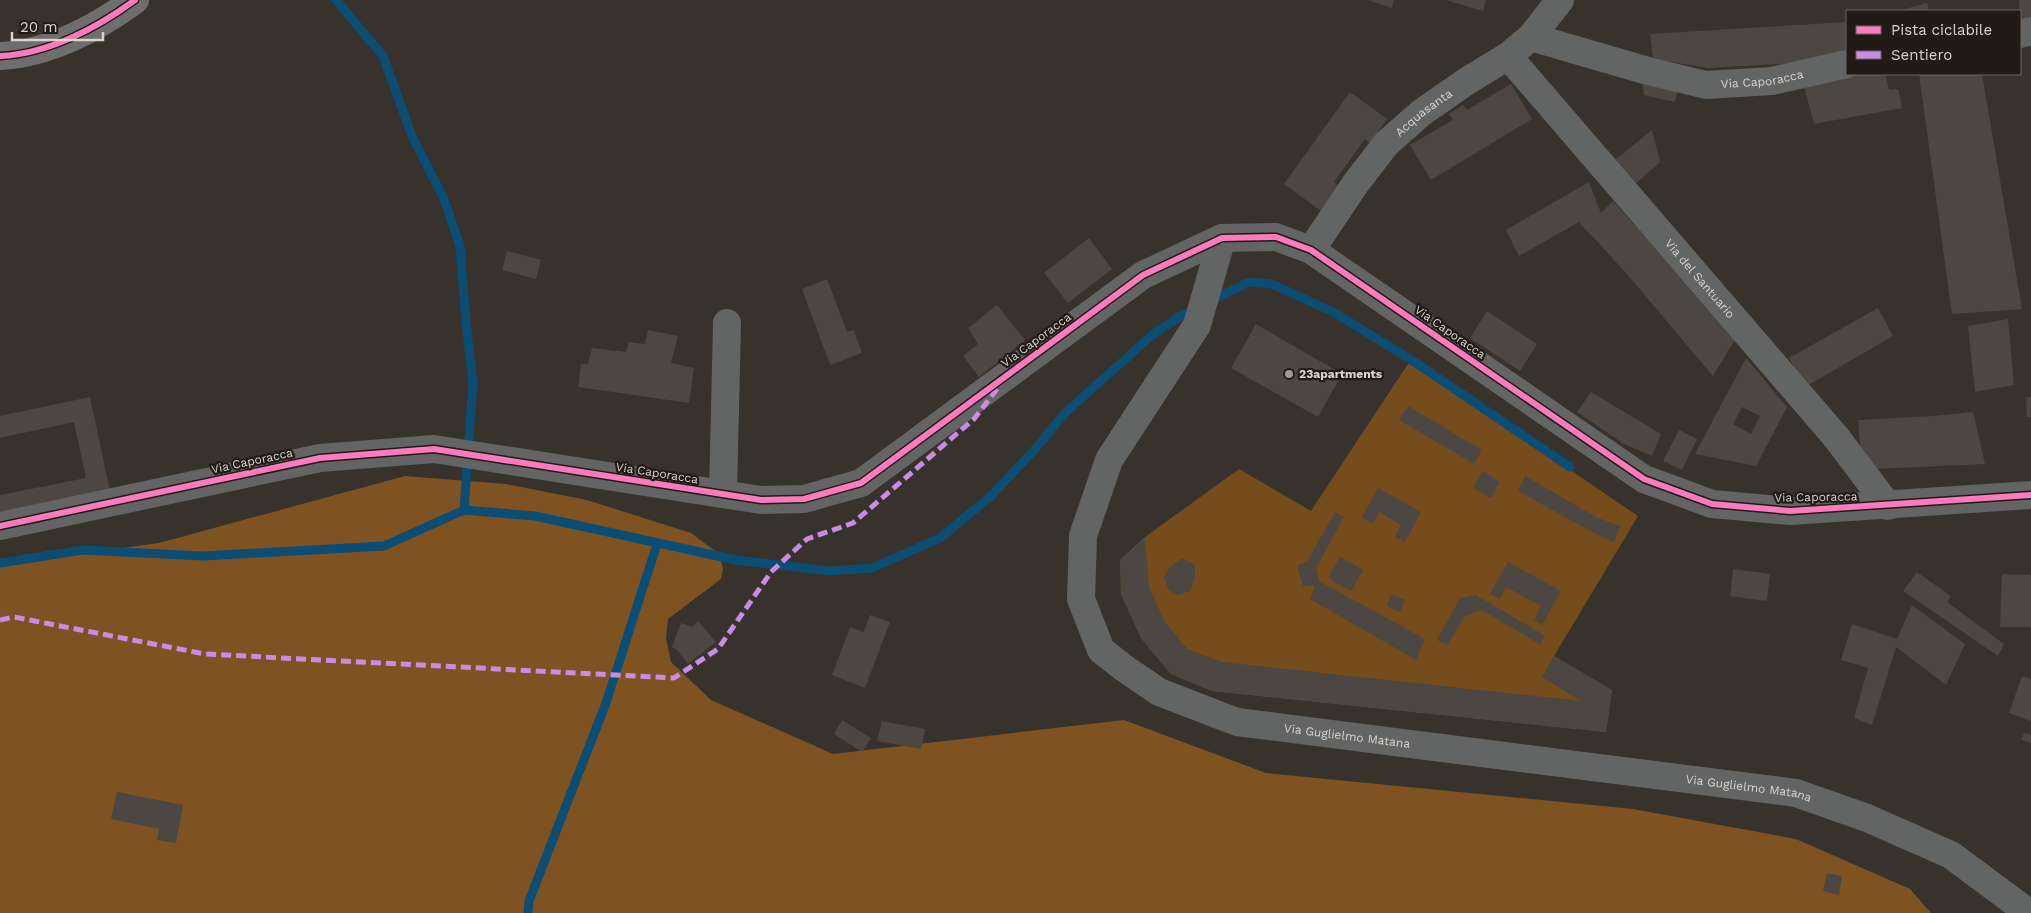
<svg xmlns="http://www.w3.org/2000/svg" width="2031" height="913" font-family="'Work Sans',sans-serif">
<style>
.green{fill:#754c1c}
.forest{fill:#7e5321}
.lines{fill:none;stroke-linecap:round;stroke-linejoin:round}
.stream{stroke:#0c4d74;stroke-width:9}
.building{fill:#4c4742;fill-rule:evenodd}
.minor{stroke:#636464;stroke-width:28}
.tertiary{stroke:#636464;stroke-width:28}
.secondary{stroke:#6e6e6f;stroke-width:28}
.quiet{stroke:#ca8be6;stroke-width:5;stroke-dasharray:10 5;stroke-linecap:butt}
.cycleway-casing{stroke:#201b16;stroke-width:9}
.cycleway{stroke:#fd7abc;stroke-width:6}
.poi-dot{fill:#a29b95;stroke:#201b16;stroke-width:2}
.labels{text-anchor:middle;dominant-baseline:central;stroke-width:4.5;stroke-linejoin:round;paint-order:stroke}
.street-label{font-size:12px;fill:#dbd4ce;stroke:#201b16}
.poi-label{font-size:12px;font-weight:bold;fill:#dbd4ce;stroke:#201b16;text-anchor:start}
</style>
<rect width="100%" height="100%" fill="#38322c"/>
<!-- green -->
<path class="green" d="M1410,361L1638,516L1554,656L1612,690L1606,732L1212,691L1171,674L1141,638L1121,594L1120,560L1145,537L1239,469L1311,511Z"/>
<!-- forest -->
<path class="forest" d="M405,476L506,484L587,500L691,533L719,554L723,568L721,579L668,619L666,638L671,662L711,700L833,754L1124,720L1266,773L1633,809L1796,839L1910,889L1931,913H0V565L159,543Z"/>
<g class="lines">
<!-- stream -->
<path class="stream" d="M336,0L383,56L412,136L444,199L460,246L466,323L473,383L464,510
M1210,301L1249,282L1272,284L1335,313L1413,361L1570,467
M0,563L83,550L203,556L384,546L464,510L535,516L736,560L829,571L872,568L940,538L990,497L1036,448L1065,413L1151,336L1179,317L1196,308
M528,913L529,901L606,703L657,544"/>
</g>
<!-- building -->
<path class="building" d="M1367,0H1394L1392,8Z
M1446,0H1486L1483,11Z
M2019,0H2031V20L2020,24Z
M1927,3L1929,11H1898Z
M1847,22V57L1798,63L1708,68L1653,59L1650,34Z
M1641,73L1680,81L1675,102L1644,95Z
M1858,74H1885L1889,90L1898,89L1902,108L1814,124L1804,86Z
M1919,74H1982L2022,309L1952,314Z
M1511,84L1532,119L1431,180L1410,145L1453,120L1449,114L1463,105L1467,110Z
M1350,92L1387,119L1370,143L1365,139L1334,182L1339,186L1321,211L1284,184Z
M1652,130L1660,162L1631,188L1609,165Z
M1589,182L1601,213L1613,201L1736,338L1713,376L1626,273L1579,222L1519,256L1506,230Z
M1089,238L1112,269L1068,303L1044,273Z
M507,251L541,260L536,279L502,270Z
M827,279L847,332L854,330L862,353L830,365L802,289Z
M997,305L1025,340L979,377L963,356L978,344L968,328Z
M1878,308L1893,336L1805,387L1789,358Z
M1487,311L1537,344L1520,371L1470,338Z
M2008,319L2014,385L1975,392L1968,326Z
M1256,324L1342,374L1318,417L1231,368Z
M648,330L678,336L671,363L694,368L689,403L578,387L581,364H588L592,348L626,352L629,342L645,344Z
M1746,358L1787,407L1756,466L1695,454ZM1742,407L1760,416L1751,434L1733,424Z
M1591,392L1661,434L1652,456L1624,444L1577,412Z
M90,397L110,491L0,514V495L86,478L74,422L0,438V416Z
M2026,397H2031V417H2027Z
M1408,406L1482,450L1474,464L1399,420Z
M1973,412L1985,464L1873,469L1861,454L1858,420L1934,416Z
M1679,430L1697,439L1682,470L1663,461Z
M1483,471L1500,482L1491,498L1473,488Z
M1525,476L1598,518L1620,526L1614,543L1581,526L1518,491Z
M1378,488L1421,512L1405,542L1395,537L1401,525L1379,512L1373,524L1362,518Z
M1335,512L1344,517L1316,568L1319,581L1425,639L1416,660L1310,599L1315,585L1303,586L1297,566L1307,562Z
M1145,537L1149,588L1165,622L1187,649L1222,662L1581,701L1542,677L1554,656L1612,690L1606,732L1213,691L1171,674L1141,638L1121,594L1120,560Z
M1340,557L1363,570L1351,591L1328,578Z
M1182,558L1195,565V579L1190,591L1178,595L1169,590L1164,578L1169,568Z
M1508,562L1561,591L1542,625L1534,620L1541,606L1506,587L1500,599L1490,594Z
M1733,569L1770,574L1767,601L1730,596Z
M1917,572L1951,596L1947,602L2004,644L1998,656L1903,591Z
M2002,574L2031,575V627H2000Z
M1392,594L1405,600L1400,612L1387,606Z
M1476,595L1544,635L1541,645L1482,610L1465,616L1447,645L1437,640L1460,598Z
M1912,605L1965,644L1946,685L1896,647L1872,725L1854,718L1868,668L1841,660L1852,624L1897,639Z
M870,615L890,622L865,688L832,675L850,627L864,632Z
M698,621L716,642L688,664L677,650L672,647L681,623L693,627Z
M2022,676L2031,679V721L2009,713Z
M842,720L871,738L862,752L834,734Z
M882,721L925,729L921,749L877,741Z
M2024,733L2031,735V743L2021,740Z
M117,792L183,805L176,843L157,840L159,829L111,819Z
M1827,873L1842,876L1839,895L1823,891Z"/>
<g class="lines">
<!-- minor -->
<g class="minor">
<path d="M2020,34L2031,31"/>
<path id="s1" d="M1531,37L1648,71L1706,85L1772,81L1847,64"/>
<path id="s2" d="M1508,56L1836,437L1888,506"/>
<path id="s3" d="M1222,238L1197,325L1109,460L1083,536L1081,599L1101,650L1124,668L1159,692L1237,722L1796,793L1867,818L1951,855L2029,913"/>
<path id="s4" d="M1311,250L1356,183L1386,144L1421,113L1467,81L1508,56L1531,37L1560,0"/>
<path d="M723,494L727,323"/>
</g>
<!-- tertiary -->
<path class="tertiary" d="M0,526L320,458L434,449L761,500L804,499L861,483L1143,275L1222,238L1276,237L1311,250L1644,479L1712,504L1790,511L2031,495"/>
<!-- secondary -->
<path class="secondary" d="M0,56C48,54 97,28 135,0"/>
<!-- quiet -->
<path class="quiet" d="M0,620L14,617L205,654L674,678L718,649L771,572L807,539L853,523L974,419L1000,385"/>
<!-- cycleway casing -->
<g class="cycleway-casing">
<path id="cycleway" d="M0,56C48,54 97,28 135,0
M0,526L320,458L434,449L761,500L804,499L861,483L1143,275L1222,238L1276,237L1311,250L1644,479L1712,504L1790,511L2031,495"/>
</g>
<!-- cycleway -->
<use href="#cycleway" class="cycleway"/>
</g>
<!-- markers -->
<circle class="poi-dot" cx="1289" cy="374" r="5"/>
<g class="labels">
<!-- street labels -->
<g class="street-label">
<text stroke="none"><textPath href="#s1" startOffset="238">Via Caporacca</textPath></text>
<text stroke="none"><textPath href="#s4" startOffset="179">Acquasanta</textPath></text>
<text stroke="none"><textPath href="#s2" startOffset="294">Via del Santuario</textPath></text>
<text transform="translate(1450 332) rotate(35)">Via Caporacca</text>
<text transform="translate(1036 340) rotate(-36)">Via Caporacca</text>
<text transform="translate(252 461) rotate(-12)">Via Caporacca</text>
<text transform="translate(657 473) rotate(9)">Via Caporacca</text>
<text transform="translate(1816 497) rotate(-1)">Via Caporacca</text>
<text stroke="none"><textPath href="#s3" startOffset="716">Via Guglielmo Matana</textPath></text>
<text stroke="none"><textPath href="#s3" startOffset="1121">Via Guglielmo Matana</textPath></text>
</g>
<!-- poi labels -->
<g class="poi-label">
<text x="1299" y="374">23apartments</text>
</g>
</g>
<!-- legend -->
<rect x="1846" y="10" width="175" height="65" fill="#201b16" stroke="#6b6560"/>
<rect x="1856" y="26" width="25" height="8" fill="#fd7abc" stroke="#6b6560"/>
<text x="1891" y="35" font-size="15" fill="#dbd4ce">Pista ciclabile</text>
<rect x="1856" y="51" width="25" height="8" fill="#ca8be6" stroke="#6b6560"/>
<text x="1891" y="60" font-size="15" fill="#dbd4ce">Sentiero</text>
<!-- scale -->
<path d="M12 32v8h91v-8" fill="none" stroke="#dbd4ce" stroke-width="2.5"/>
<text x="20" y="32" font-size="15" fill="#dbd4ce" stroke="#201b16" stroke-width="4" paint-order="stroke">20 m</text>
</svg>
